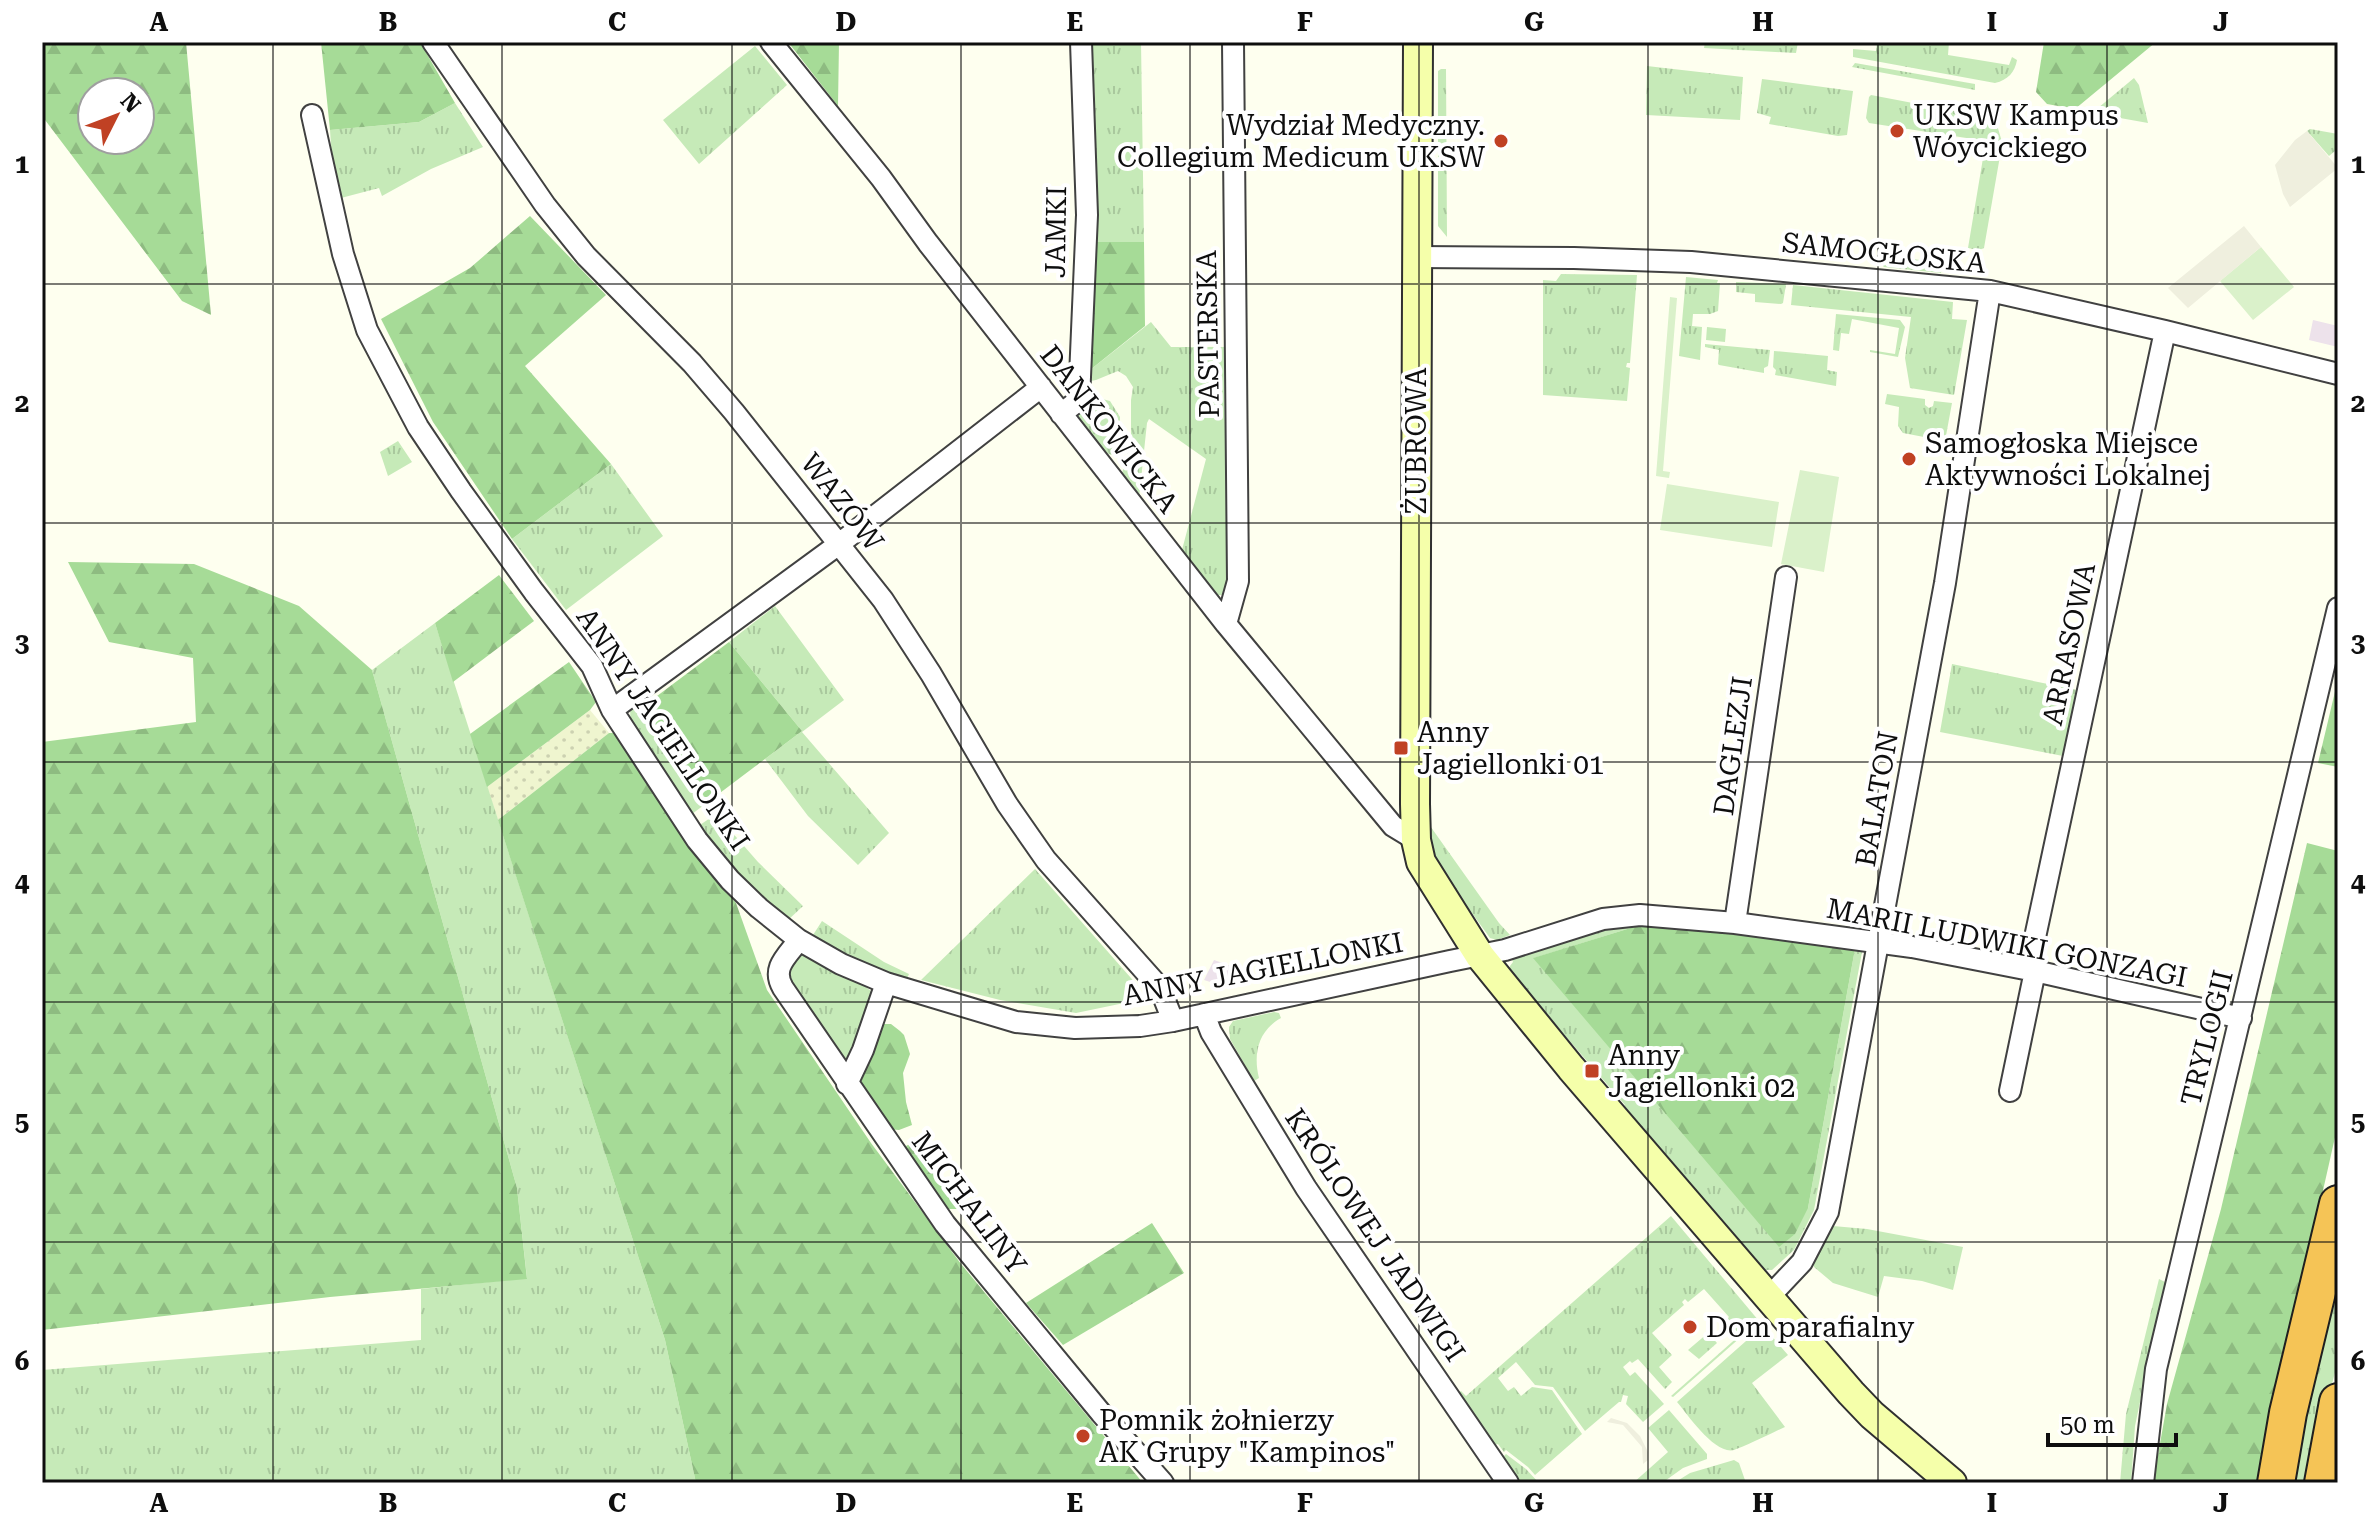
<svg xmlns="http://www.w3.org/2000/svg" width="2380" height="1525" font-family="'Roboto Serif',serif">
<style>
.industrial{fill:#ede2eb}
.farmland{fill:url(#farmland-dots)}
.grass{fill:url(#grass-tufts)}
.forest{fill:url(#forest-firs);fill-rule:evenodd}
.pitch{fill:#daf1ca}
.plaza{fill:#efefde}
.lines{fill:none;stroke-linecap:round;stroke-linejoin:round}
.street-casing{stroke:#414141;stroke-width:24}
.secondary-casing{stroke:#303030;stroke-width:32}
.highway-casing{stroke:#1f1f1f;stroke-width:40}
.street{stroke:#fff;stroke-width:20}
.secondary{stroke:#f5ffaa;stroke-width:28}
.highway{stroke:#f5c456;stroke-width:36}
.grid{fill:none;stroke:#0e0e0e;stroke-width:2;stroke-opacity:0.55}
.poi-dot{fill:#c04124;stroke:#fff;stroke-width:3}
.labels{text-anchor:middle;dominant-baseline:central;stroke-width:8;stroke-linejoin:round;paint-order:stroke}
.poi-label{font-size:28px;fill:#0e0e0e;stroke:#fff;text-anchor:start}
.street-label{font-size:28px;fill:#0e0e0e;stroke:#fff}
.neatline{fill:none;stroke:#0e0e0e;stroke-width:3}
.grid-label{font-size:26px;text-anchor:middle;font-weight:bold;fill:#0e0e0e}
</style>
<defs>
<pattern id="farmland-dots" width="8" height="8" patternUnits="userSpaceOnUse" patternTransform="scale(2)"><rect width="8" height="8" fill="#eff5cf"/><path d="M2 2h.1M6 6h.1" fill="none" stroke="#ccd1b1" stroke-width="1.8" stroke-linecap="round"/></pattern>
<pattern id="grass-tufts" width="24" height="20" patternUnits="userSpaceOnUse" patternTransform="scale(2)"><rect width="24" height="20" fill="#c6eab8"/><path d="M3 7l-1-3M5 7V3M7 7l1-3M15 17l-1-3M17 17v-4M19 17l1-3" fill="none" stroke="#a9c89d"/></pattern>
<pattern id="forest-firs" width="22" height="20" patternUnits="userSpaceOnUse" patternTransform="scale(2)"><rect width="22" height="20" fill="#a6db97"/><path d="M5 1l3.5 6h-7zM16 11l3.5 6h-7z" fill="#8ebb81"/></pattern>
</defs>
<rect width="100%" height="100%" fill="#feffef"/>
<!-- industrial -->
<path class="industrial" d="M2313,320L2338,326V347L2309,340Z
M1214,960L1237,968L1229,988L1204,980Z"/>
<!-- farmland -->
<path class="farmland" d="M590,710L609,733L498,820L487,787Z"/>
<!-- grass -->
<path class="grass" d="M1090,42H1141L1144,242H1093L1095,96Z
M1705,42H1798L1796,53L1704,48Z
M1877,42H1949L1948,55L2009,65L2012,57L2017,60C2015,72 2008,80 1995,83L1853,57V49L1876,51Z
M755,46L787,85L699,164L663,120Z
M1855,63L1975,84V90L1852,67Z
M1647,66L1743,77L1740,120L1646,115Z
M1441,69H1446L1447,237L1438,226V71Z
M2134,78L2139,85L2148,123L2092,113Z
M1762,79L1853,91L1847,135L1838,136L1769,124L1771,117L1757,113Z
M1871,95L1986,117L1997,125L2002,142L1999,143L1869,123L1866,118L1869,97Z
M455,103L483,147L431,169L382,196L379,188L341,198L333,174L330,130L419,122Z
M2310,129L2338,134L2335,151L2329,156L2307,131Z
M1984,152L2000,156L1984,248L1979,250L1968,248Z
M1884,254L1943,264L1941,273L1884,267L1882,265Z
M1561,274L1637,275L1630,363H1627L1626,367L1630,368L1627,401L1543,395V280L1556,281Z
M1686,277L1718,280L1717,283H1720L1718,311L1710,314H1693L1692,326L1702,327L1700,360L1679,356Z
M1736,282L1786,284L1783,303L1781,304L1755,302V294L1736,292Z
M1793,285L1953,302L1952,319L1967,320L1954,395L1910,388L1905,358L1911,317L1791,305Z
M1836,314L1900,320L1905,327L1898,357L1870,352V350L1895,354L1899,328L1852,319L1849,334L1841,333L1839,351L1833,350Z
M1151,322L1171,347H1224L1227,591L1224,595H1218L1182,550L1206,459L1149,419L1147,423L1139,498L1121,477L1131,441V400L1133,387L1126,376L1118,371L1096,380L1085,382V374Z
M1707,327L1726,329L1725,342L1706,340Z
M1705,344L1770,350L1768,366L1764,368V373L1719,365L1718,364L1719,350L1705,347Z
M1774,351L1828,356L1827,370L1837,372L1836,386L1775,375L1776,370L1773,367Z
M1887,394L1925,399V405L1929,408L1933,406L1934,401L1952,403L1945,441L1903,433L1898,426L1899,407L1885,404Z
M1095,397L1110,401L1120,417V447L1111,455L1105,452L1078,418L1079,410Z
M398,441L412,462L388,476L380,452Z
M611,464L663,536L566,610L512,539Z
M775,606L844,700L802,732L889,833L858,865L808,816L765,759L802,731L729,642Z
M435,623L665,1340L696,1483H42V1370L421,1340V1289L527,1278L517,1188L372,670Z
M1952,664L2077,690L2063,756L1940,732Z
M639,701L708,802L692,814L689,813L631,727L630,709Z
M716,814L758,862L803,906L786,922L757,898L697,827Z
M1428,823L1499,923L1510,935L1497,940L1490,938L1469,909L1464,911L1431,856Z
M1035,869L1138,986L1129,1002L1076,1013L1000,1000L921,980Z
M822,921L884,962L909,974L906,981L868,968L814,940L813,935Z
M1622,925L1637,926L1534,958L1808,1208L1855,949L1862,952L1814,1210L1794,1250L1772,1270H1762L1620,1110L1625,1105L1510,972V966L1513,962L1511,956L1591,930Z
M800,952C822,968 855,975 873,993L870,1012L844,1067L786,982L785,970Z
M1274,1012L1279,1013L1281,1018C1258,1031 1253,1054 1259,1078L1254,1081L1230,1039L1229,1027L1233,1021Z
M1671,1216L1759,1321L1673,1397L1671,1396L1740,1335L1726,1320L1729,1317L1704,1289L1688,1302L1685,1299L1682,1302L1684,1305L1652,1333L1672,1355L1659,1367L1672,1382L1665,1389L1638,1359L1632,1363L1630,1361L1623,1367L1630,1376L1635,1372L1664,1404L1643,1422L1626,1404L1628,1396L1623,1395L1621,1402H1619L1585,1431L1553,1387L1535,1385L1516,1362L1498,1378L1508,1391L1514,1387L1521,1396L1532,1387L1552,1390L1582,1434L1535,1475L1528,1467L1506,1450L1504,1452L1498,1444L1495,1445L1458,1393L1461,1391L1466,1396Z
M1833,1226L1867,1229L1963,1247L1953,1290L1922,1281L1884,1276L1878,1297L1833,1283L1814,1267L1813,1259Z
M2338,1247V1361L2306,1483H2288Z
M2159,1279L2165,1282L2135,1426L2131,1483H2120L2126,1414Z
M1763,1326L1788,1355L1752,1383L1785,1427C1772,1433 1744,1447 1734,1450C1715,1455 1688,1415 1677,1402Z
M1708,1333L1717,1343L1699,1359L1688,1350Z
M1669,1410L1707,1454V1459L1683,1468L1662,1483H1633L1668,1452L1648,1428Z
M1506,1454L1526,1469L1539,1483H1521L1503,1457Z
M1734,1460L1739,1463L1746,1483H1674L1690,1473Z"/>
<!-- forest -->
<path class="forest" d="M42,42H186L211,315L182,301L42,116ZM92,92H140V140H92Z
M321,42H420L455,103L419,122L330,130Z
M788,42H839L838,106Z
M2044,42H2156L2075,109L2047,104L2036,92Z
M530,216L606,295L525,366L611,464L512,539L433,422L381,319L470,268Z
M1093,242H1144L1145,326L1085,374Z
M68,562L194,564L299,606L372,670L517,1188L527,1279L330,1297L42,1330V742L196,722L193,658L109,642Z
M499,575L534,621L453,682L435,623Z
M729,642L802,731L708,802L648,715V706L653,699Z
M569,662L596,702L590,710L487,787L470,734Z
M2338,679V767L2318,763Z
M609,733H615L694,852L736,903L767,990L871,1143L961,1264L1143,1483H696L665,1340L498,820Z
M2307,843L2338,851V1124L2257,1483H2153L2167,1404L2221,1209Z
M1637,926L1728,932L1855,949L1808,1208L1795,1234L1779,1247L1533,958Z
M883,1024H891L900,1031L904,1035L910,1054L903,1073L906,1102L912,1125L899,1130L887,1129L864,1095L861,1082Z
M918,1139L925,1156L958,1209H945L901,1149Z
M1152,1223L1184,1273L1063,1345L1026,1303Z"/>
<!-- pitch -->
<path class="pitch" d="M2261,247L2294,287L2253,320L2220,281Z
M1670,297L1677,298L1663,471L1670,472L1669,478L1656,476Z
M1800,470L1839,477L1824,572L1781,564Z
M1667,484L1779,502L1772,547L1660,530Z"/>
<!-- plaza -->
<path class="plaza" d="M2307,131L2338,168L2290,207L2283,194L2275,165L2295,140Z
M2244,226L2261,247L2188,308L2168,288Z
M1611,1418L1627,1423L1640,1436L1648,1452V1460L1643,1464L1642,1447L1623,1425L1607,1422Z"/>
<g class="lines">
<!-- street casing -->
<g class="street-casing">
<path id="street" d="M433,42L545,205L586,256L692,363L734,412L883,600L931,674L1007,804L1046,860L1160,988L1173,1021
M771,42L881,178L928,243L1226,624L1393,826L1416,840
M312,115L343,254L367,330L418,427L461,491L534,592L592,666L612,710L697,840L730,880L759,908L799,940L841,964L886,983L1016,1022L1075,1028L1140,1026L1173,1021L1450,961L1505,950L1603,919L1640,915L1735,923L1912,947L2035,971L2241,1018
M1416,257L1574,258L1691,262L1990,291L2165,331L2338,374
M1061,414L1079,400L1087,215L1081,42
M1226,624L1238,581L1233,42
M612,710L839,544L1041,387
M1735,923L1786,577
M799,940C787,956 771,968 783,988L945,1224L1101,1413L1163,1483
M2028,970L2165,331
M1204,1014L1211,1032L1306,1188L1508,1483
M847,1084L863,1050L886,983
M2010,1091L2035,971
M1768,1298L1802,1262L1828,1212L1945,583L1990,291
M2143,1483L2156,1369L2338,608"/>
</g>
<!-- secondary casing -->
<g class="secondary-casing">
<path id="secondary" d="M1418,42L1415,804L1416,840L1421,862L1480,956L1571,1068L1851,1393L1872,1415L1952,1483"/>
</g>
<!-- highway casing -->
<g class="highway-casing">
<path id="highway" d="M2276,1483L2288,1413L2338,1204
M2323,1483L2338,1402"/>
</g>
<!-- street -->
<use href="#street" class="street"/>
<!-- secondary -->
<use href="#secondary" class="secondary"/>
<!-- highway -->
<use href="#highway" class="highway"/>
</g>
<!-- grid -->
<path class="grid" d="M273,42V1483M502,42V1483M732,42V1483M961,42V1483M1190,42V1483M1419,42V1483M1648,42V1483M1878,42V1483M2107,42V1483M42,284H2338M42,523H2338M42,762H2338M42,1002H2338M42,1242H2338"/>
<!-- markers -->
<g class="poi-dot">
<circle cx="1897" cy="131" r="8"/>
<circle cx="1501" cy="141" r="8"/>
<circle cx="1909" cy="459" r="8"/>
<rect x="1393" y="740" width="16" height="16" rx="4"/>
<rect x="1584" y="1063" width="16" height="16" rx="4"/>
<circle cx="1690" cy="1327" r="8"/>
<circle cx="1083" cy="1436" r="8"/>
</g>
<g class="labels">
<!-- poi labels -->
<g class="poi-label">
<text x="1913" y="115">UKSW Kampus<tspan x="1913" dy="32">Wóycickiego</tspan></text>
<text x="1485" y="125" text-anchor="end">Wydział Medyczny.<tspan x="1485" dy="32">Collegium Medicum UKSW</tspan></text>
<text x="1925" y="443">Samogłoska Miejsce<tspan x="1925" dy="32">Aktywności Lokalnej</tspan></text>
<text x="1417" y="732">Anny<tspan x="1417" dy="32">Jagiellonki 01</tspan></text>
<text x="1608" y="1055">Anny<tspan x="1608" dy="32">Jagiellonki 02</tspan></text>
<text x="1706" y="1327">Dom parafialny</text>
<text x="1099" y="1420">Pomnik żołnierzy<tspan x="1099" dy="32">AK Grupy "Kampinos"</tspan></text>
</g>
<!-- street labels -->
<g class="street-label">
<text transform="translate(1056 232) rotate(-89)">JAMKI</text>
<text transform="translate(1884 253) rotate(6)">SAMOGŁOSKA</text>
<text transform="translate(1208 334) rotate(-91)">PASTERSKA</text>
<text transform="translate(1109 429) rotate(52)">DANKOWICKA</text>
<text transform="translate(1416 441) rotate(-90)">ŻUBROWA</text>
<text transform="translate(842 502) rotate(52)">WAZÓW</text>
<text transform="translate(2069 644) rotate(-78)">ARRASOWA</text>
<text transform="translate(663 729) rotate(56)">ANNY JAGIELLONKI</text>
<text transform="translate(1733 746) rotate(-82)">DAGLEZJI</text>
<text transform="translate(1877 799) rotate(-80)">BALATON</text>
<text transform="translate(2007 943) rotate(11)">MARII LUDWIKI GONZAGI</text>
<text transform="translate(1263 969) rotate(-11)">ANNY JAGIELLONKI</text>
<text transform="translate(2207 1038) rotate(-76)">TRYLOGII</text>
<text transform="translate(969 1203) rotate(53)">MICHALINY</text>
<text transform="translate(1375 1235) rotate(56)">KRÓLOWEJ JADWIGI</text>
</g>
</g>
<!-- border -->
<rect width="2380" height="1525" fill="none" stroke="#ffffff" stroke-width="88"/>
<!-- north arrow -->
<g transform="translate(116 116) rotate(48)"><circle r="38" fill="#ffffff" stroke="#9f9f9f" stroke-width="2"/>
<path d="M0-6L14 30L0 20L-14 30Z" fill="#c04124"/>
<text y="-12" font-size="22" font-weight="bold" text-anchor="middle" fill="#0e0e0e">N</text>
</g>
<!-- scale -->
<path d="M2048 1433v12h128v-12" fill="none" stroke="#0e0e0e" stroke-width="4"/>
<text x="2060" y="1433" font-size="24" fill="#0e0e0e" stroke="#ffffff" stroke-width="6" paint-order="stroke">50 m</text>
<rect x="44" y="44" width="2292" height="1437" class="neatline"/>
<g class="grid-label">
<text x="159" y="31">A</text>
<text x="388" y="31">B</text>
<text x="617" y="31">C</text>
<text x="846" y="31">D</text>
<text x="1075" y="31">E</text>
<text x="1305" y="31">F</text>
<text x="1534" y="31">G</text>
<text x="1763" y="31">H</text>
<text x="1992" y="31">I</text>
<text x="2221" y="31">J</text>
<text x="22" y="173">1</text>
<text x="2358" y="173">1</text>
<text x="22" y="412">2</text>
<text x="2358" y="412">2</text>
<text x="22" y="652">3</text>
<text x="2358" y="652">3</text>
<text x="22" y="891">4</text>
<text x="2358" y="891">4</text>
<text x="22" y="1131">5</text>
<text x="2358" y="1131">5</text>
<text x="22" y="1370">6</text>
<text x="2358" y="1370">6</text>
<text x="159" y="1512">A</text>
<text x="388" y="1512">B</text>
<text x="617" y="1512">C</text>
<text x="846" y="1512">D</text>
<text x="1075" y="1512">E</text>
<text x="1305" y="1512">F</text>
<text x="1534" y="1512">G</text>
<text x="1763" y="1512">H</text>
<text x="1992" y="1512">I</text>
<text x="2221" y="1512">J</text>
</g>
</svg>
